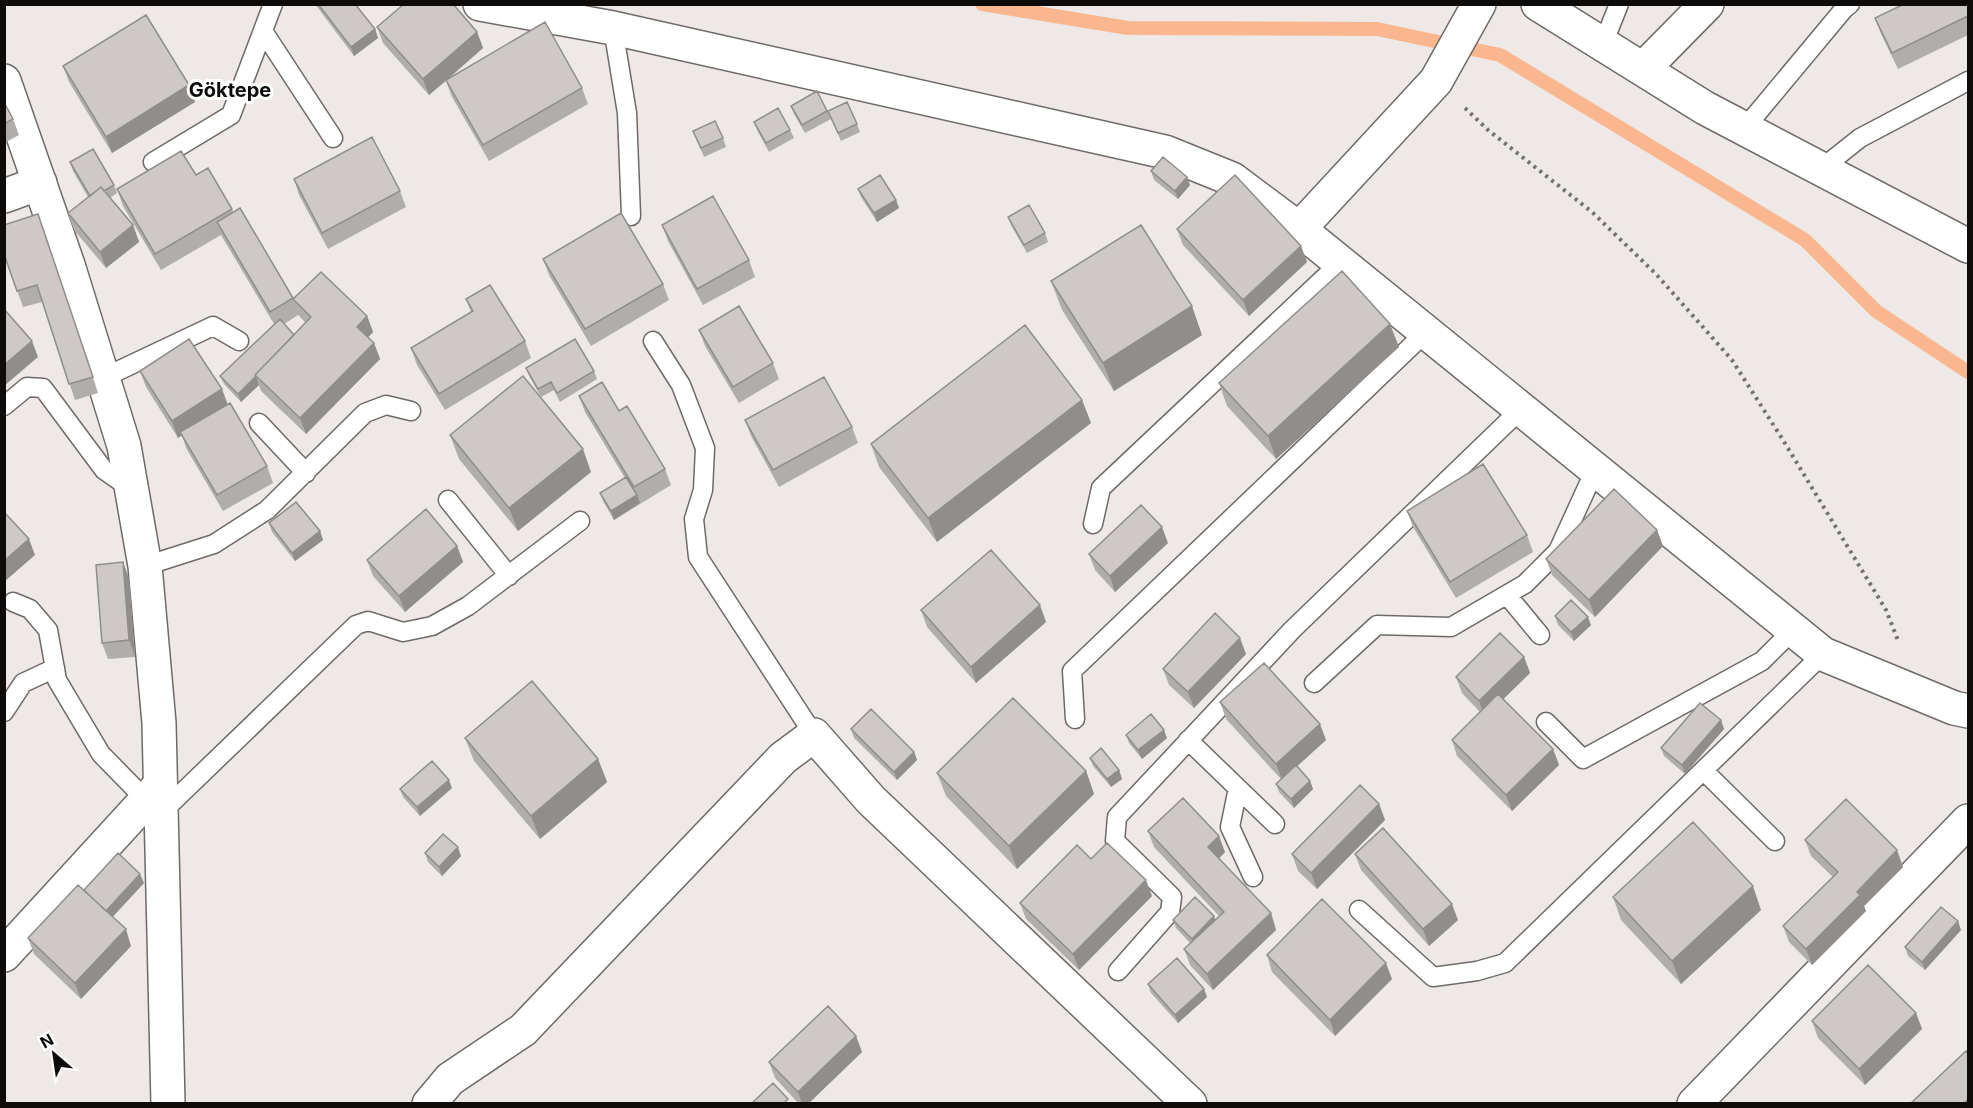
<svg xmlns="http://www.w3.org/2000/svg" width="1973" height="1108" font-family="Inter,sans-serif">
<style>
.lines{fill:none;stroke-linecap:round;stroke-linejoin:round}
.stream{stroke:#fab68e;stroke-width:14}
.lane-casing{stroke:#6e6a67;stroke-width:21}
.street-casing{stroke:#6e6a67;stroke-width:36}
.secondary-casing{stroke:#6e6a67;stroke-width:36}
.path{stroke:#757270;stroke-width:4;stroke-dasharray:3 4.5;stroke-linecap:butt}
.lane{stroke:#fff;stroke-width:18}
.street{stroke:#fff;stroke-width:33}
.secondary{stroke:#fff;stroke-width:33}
.wall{fill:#b1adaa;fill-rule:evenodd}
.shaded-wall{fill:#908d8b}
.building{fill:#cec9c6;stroke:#908d8b;stroke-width:1.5}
.labels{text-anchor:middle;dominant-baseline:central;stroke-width:6;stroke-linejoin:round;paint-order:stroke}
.quarter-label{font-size:20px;font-weight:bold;fill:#0d0c0b;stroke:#fff}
</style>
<rect width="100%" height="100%" fill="#eee9e6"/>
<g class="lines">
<!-- stream -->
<path class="stream" d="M982,4L1128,28L1377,29L1500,55L1805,240L1876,311L1968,372"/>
<!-- lane casing -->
<g class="lane-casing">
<path id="lane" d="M613,28L627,113L631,216
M263,31L333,138
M1603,44L1619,4
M1744,129L1844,9L1850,4
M153,162L231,115L273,4
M1821,169L1860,138L1968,81
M653,341L681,385L705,448L703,490L694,519L698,557L814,735
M103,378L213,326L239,341
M4,406L27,387L43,388L104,470L131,489
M259,423L306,473
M448,500L509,576
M1093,524L1101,488L1340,263
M145,566L214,544L267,510L365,413L386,405L411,411
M1507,595L1540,635
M13,602L30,609L48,630L57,680L101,754L146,800
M1314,683L1377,625L1451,627L1525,584L1558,551L1595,470
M4,712L23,683L55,668
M1075,719L1072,671L1426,332
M1546,722L1583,759L1762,661L1793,630
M1188,740L1275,824
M1704,771L1775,841
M1238,788L1230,827L1253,877
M161,813L356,625L368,621L403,632L432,626L468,606L580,521
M1359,910L1433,977L1477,971L1505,963L1823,654
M1118,971L1170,912L1172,897L1115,841L1117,817L1292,630L1521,409"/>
</g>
<!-- street casing -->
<g class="street-casing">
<path id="street" d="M480,4L613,28L1165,152L1232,179L1299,229L1823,654L1954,708L1968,711
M1538,4L1705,108L1968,246
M1643,69L1707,4
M4,196L40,183
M1299,229L1436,81L1479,4
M4,955L160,785
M429,1104L450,1079L523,1030L783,758L814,735L871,800L1190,1104
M1694,1104L1968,821"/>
</g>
<!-- secondary casing -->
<g class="secondary-casing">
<path id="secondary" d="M4,81L68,265L124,446L145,566L159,723L168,1104"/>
</g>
<!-- path -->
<path class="path" d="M1465,108L1488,130L1592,212L1656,274L1732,360L1783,440L1886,610L1899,643"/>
<!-- lane -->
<use href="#lane" class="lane"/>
<!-- street -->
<use href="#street" class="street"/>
<!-- secondary -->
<use href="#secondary" class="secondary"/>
</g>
<!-- wall -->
<path class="wall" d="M315,4H355L375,29L378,38L354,56Z
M1968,4V35L1898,69L1881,34L1875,18Z
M377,27L477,32L483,48L447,80L582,88L588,104L489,161L452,97L446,81L429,95L383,43Z
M63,66L189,85L195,102L112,153L69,82Z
M4,102L13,119L19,135L4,143Z
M791,106L828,111L857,124L860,132L841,141L831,119L805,133L794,114Z
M754,122L790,130L794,138L769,152L757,130Z
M693,131L723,138L726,147L704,157Z
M70,162L114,185L117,193L110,198L133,225L139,242L106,268L74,230L68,213L88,197L73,171Z
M1151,171L1187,177L1190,185L1178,199L1154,180Z
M196,175L232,209L233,212L293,299L367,316L373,332L368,337L374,343L380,359L306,434L261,391L259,385L241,402L224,384L220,376L274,324L221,235L161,270L123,206L117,189ZM298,315L306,323L294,335L284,324Z
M294,179L400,191L406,207L328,249L299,195Z
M858,189L896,200L899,208L877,222L861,197Z
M38,214L98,393L75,400L42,302L23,307L4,254Z
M1008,217L1045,233L1048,242L1027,253L1011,225Z
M662,225L749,260L755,277L703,305L668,241Z
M1177,229L1301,246L1307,262L1249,316L1183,245Z
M543,259L663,284L669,300L591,346L549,275Z
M1051,281L1202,335L1114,391L1062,310Z
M466,299L525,341L531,358L445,410L417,365L411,348L471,312Z
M699,330L773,363L779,379L739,403L705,346Z
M1399,347L1276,459L1227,406L1219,383Z
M526,368L594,371L597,379L560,402L554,390L541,397L529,376Z
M140,371L227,404L267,466L273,483L223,511L186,448L182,435L178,438L146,387Z
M579,396L619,411L665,469L671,485L614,520L603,501L600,493L625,478L585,412Z
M1082,400L1091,423L937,542L879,467L871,444Z
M745,420L852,427L858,443L779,487L751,436Z
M450,435L591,472L518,531L459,459Z
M1407,511L1527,535L1533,552L1456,598L1413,527Z
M269,523L320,531L323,540L295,561L272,532Z
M1657,530L1663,546L1595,617L1552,575L1546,559Z
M1168,543L1115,592L1095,570L1089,554Z
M457,546L463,562L405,612L373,576L367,560Z
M123,562L129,579L135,657L108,659L102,643Z
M921,610L1046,622L976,683L927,627Z
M1555,616L1591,625L1574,641L1558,625Z
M1246,654L1194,708L1169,685L1163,669Z
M1524,657L1530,673L1503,699L1553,749L1559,765L1512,811L1457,756L1452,740L1480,712L1462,693L1456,677Z
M1220,702L1326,740L1297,766L1310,781L1313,789L1294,808L1279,792L1276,784L1281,779L1226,719Z
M1721,720L1724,729L1685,774L1664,756L1661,748Z
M851,729L914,752L917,760L897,780L854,738Z
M1126,735L1167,738L1142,759L1129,743Z
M465,738L598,759L607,782L540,839L474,761Z
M1090,758L1119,770L1122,779L1111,787L1093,766Z
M1086,771L1094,794L1017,869L946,796L937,773Z
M452,788L420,816L403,797L400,789Z
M1379,804L1385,820L1317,889L1298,871L1292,854Z
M1148,831L1225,852L1219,859L1271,913L1276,930L1213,990L1190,965L1184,949L1190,943L1176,928L1173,920L1214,916L1215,919L1219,916L1154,847Z
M1805,840L1903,867L1864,906L1866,911L1812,965L1789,942L1783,926L1833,877L1811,856Z
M425,853L461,856L442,876L428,862Z
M1355,854L1458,920L1429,946L1361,870Z
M1091,859L1152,896L1079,970L1026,919L1020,903Z
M144,883L112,917L131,946L81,999L34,954L28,938L84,890Z
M1613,897L1761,910L1681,984L1621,920Z
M1961,930L1925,970L1908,956L1905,947Z
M1267,955L1392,979L1335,1036L1272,972Z
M1148,984L1204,989L1207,997L1178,1023L1151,993Z
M1916,1013L1922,1029L1865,1085L1818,1038L1812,1021Z
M856,1036L862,1052L808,1104H799L775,1078L769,1062Z"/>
<!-- shaded-wall -->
<path class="shaded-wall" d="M375,29L378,38L354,56L351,47Z
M477,32L483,48L429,95L423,79Z
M189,85L195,102L112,153L106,137Z
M1187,177L1190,185L1178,199L1175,191Z
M896,200L899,208L877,222L874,213Z
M38,214L44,230L98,393L93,377Z
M133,225L139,242L106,268L100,252Z
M1301,246L1307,262L1249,316L1243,300Z
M1192,306L1202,335L1114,391L1103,363Z
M367,316L373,332L363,343L357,327Z
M1390,324L1399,347L1276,459L1268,436Z
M32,341L38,357L4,386V365Z
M374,343L380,359L306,434L300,418Z
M256,376L259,385L241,402L238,394Z
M222,389L228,405L180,432L182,435L178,438L172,421Z
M1082,400L1091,423L937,542L928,518Z
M583,449L591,472L518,531L509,508Z
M637,495L640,503L614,520L611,511Z
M1162,527L1168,543L1115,592L1110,576Z
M1657,530L1663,546L1595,617L1589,600Z
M320,531L323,540L295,561L292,553Z
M29,539L35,555L4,582V561Z
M457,546L463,562L405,612L399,596Z
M123,562L129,579L135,657L129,640Z
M1040,605L1046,622L976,683L971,667Z
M1588,617L1591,625L1574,641L1571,632Z
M1240,638L1246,654L1194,708L1188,692Z
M1524,657L1530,673L1485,717L1479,701Z
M1721,720L1724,729L1685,774L1682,765Z
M1320,724L1326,740L1282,780L1276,764Z
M1164,730L1167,738L1142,759L1138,750Z
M1553,749L1559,765L1512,811L1506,795Z
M914,752L917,760L897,780L894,772Z
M598,759L607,782L540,839L531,816Z
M1119,770L1122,779L1111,787L1107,779Z
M1086,771L1094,794L1017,869L1009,846Z
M449,780L452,788L420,816L417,807Z
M1310,781L1313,789L1294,808L1291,799Z
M1379,804L1385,820L1317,889L1311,873Z
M1219,836L1225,852L1214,863L1208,847Z
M458,847L461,856L442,876L439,867Z
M1897,850L1903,867L1864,906L1866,911L1812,965L1806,949L1857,892Z
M140,874L144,883L107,923L104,914Z
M1146,880L1152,896L1079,970L1073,954Z
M1753,886L1761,910L1681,984L1672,961Z
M1452,904L1458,920L1429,946L1423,929Z
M1271,913L1276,930L1213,990L1207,974Z
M1214,916L1217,925L1195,947L1192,939Z
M1958,921L1961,930L1925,970L1922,962Z
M126,929L131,946L81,999L75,983Z
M1386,963L1392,979L1335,1036L1330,1020Z
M1204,989L1207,997L1178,1023L1175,1015Z
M1916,1013L1922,1029L1865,1085L1859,1069Z
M856,1036L862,1052L808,1104H802L798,1092Z"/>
<!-- building -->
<path class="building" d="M318,4H355L375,29L351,47Z
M404,4H453L477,32L423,79L377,27Z
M1904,4H1968V16L1892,53L1875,18Z
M146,15L189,85L106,137L63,66Z
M545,22L582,88L483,145L446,80Z
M817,91L827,111L802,125L791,106Z
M4,102L13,119L4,124Z
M847,102L857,124L838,133L828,111Z
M778,108L790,130L766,143L754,122Z
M715,121L723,138L701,148L693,131Z
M372,137L400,191L322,233L294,179Z
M93,149L114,185L104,191L101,187L90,196L70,162Z
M181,151L196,175L208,168L232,209L155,254L117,189Z
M1163,157L1187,177L1175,191L1151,171Z
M880,175L896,200L874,213L858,189Z
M1235,175L1301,246L1243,300L1177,229Z
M101,187L133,225L100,252L68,213Z
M713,196L749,260L697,289L662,225Z
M1029,205L1045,233L1024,245L1008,217Z
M240,208L293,298L270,312L217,222Z
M621,213L663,284L585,329L543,259Z
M38,214L93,377L69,384L37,285L17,291L4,254V225Z
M1141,225L1192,306L1103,363L1051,281Z
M1342,271L1390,324L1268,436L1219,383Z
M321,272L367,316L357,327L374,343L300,418L255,375L311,317L293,299Z
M490,285L525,341L439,394L411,348L473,311L466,299Z
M739,306L773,363L733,387L699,330Z
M4,309L32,341L4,365Z
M280,319L294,335L255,375L256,376L238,394L220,376Z
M1025,325L1082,400L928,518L871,444Z
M189,339L222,389L172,421L140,371Z
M575,339L594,371L557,393L551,382L538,389L526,368Z
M523,376L583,449L509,508L450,435Z
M824,377L852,427L773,470L745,420Z
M602,382L619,411L627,406L665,469L634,487L579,396Z
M230,403L267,466L217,495L180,432Z
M1483,464L1527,535L1450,582L1407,511Z
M626,477L637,495L611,511L600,493Z
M1614,489L1657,530L1589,600L1546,559Z
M296,502L320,531L292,553L269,523Z
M1141,505L1162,527L1110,576L1089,554Z
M426,509L457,546L399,596L367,560Z
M4,512L29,539L4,561Z
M991,550L1040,605L971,667L921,610Z
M123,562L129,640L102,643L96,565Z
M1571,600L1588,617L1571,632L1555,616Z
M1215,613L1240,638L1188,692L1163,669Z
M1500,633L1524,657L1479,701L1456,677Z
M1264,663L1320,724L1276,764L1220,702Z
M532,681L598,759L531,816L465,738Z
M1498,694L1553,749L1506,795L1452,740Z
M1013,698L1086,771L1009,846L937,773Z
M1700,703L1721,720L1682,765L1661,748Z
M871,709L914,752L894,772L851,729Z
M1151,714L1164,730L1138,750L1126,735Z
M1101,748L1119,770L1107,779L1090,758Z
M432,761L449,780L417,807L400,789Z
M1296,765L1310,781L1291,799L1276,784Z
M1360,785L1379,804L1311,873L1292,854Z
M1183,798L1219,836L1208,847L1271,913L1207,974L1184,949L1224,912L1148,831Z
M1846,799L1897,850L1857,892L1860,895L1806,949L1783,926L1838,872L1805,840Z
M1693,822L1753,886L1672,961L1613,897Z
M1383,828L1452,904L1423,929L1355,854Z
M443,834L458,847L439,867L425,853Z
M1107,843L1146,880L1073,954L1020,903L1077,845L1091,859Z
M118,853L140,874L106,911L84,890Z
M78,885L126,929L75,983L28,938Z
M1195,897L1214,916L1192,939L1173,920Z
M1322,899L1386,963L1330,1020L1267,955Z
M1941,907L1958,921L1922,962L1905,947Z
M1177,958L1204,989L1175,1015L1148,984Z
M1868,965L1916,1013L1859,1069L1812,1021Z
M828,1006L856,1036L798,1092L769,1062Z
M1966,1051L1968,1054V1099L1964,1104H1910Z
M773,1083L788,1099L783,1104H751Z"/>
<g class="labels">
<!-- quarter labels -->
<g class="quarter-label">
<text x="230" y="90">Göktepe</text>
</g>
</g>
<!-- border -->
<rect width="1973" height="1108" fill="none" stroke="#0d0c0b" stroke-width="12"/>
<!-- north arrow -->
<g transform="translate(54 1054) rotate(331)" stroke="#ffffff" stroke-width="4.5" paint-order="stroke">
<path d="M0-4.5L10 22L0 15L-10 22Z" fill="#0d0c0b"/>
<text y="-9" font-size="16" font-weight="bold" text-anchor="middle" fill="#0d0c0b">N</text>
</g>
</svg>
